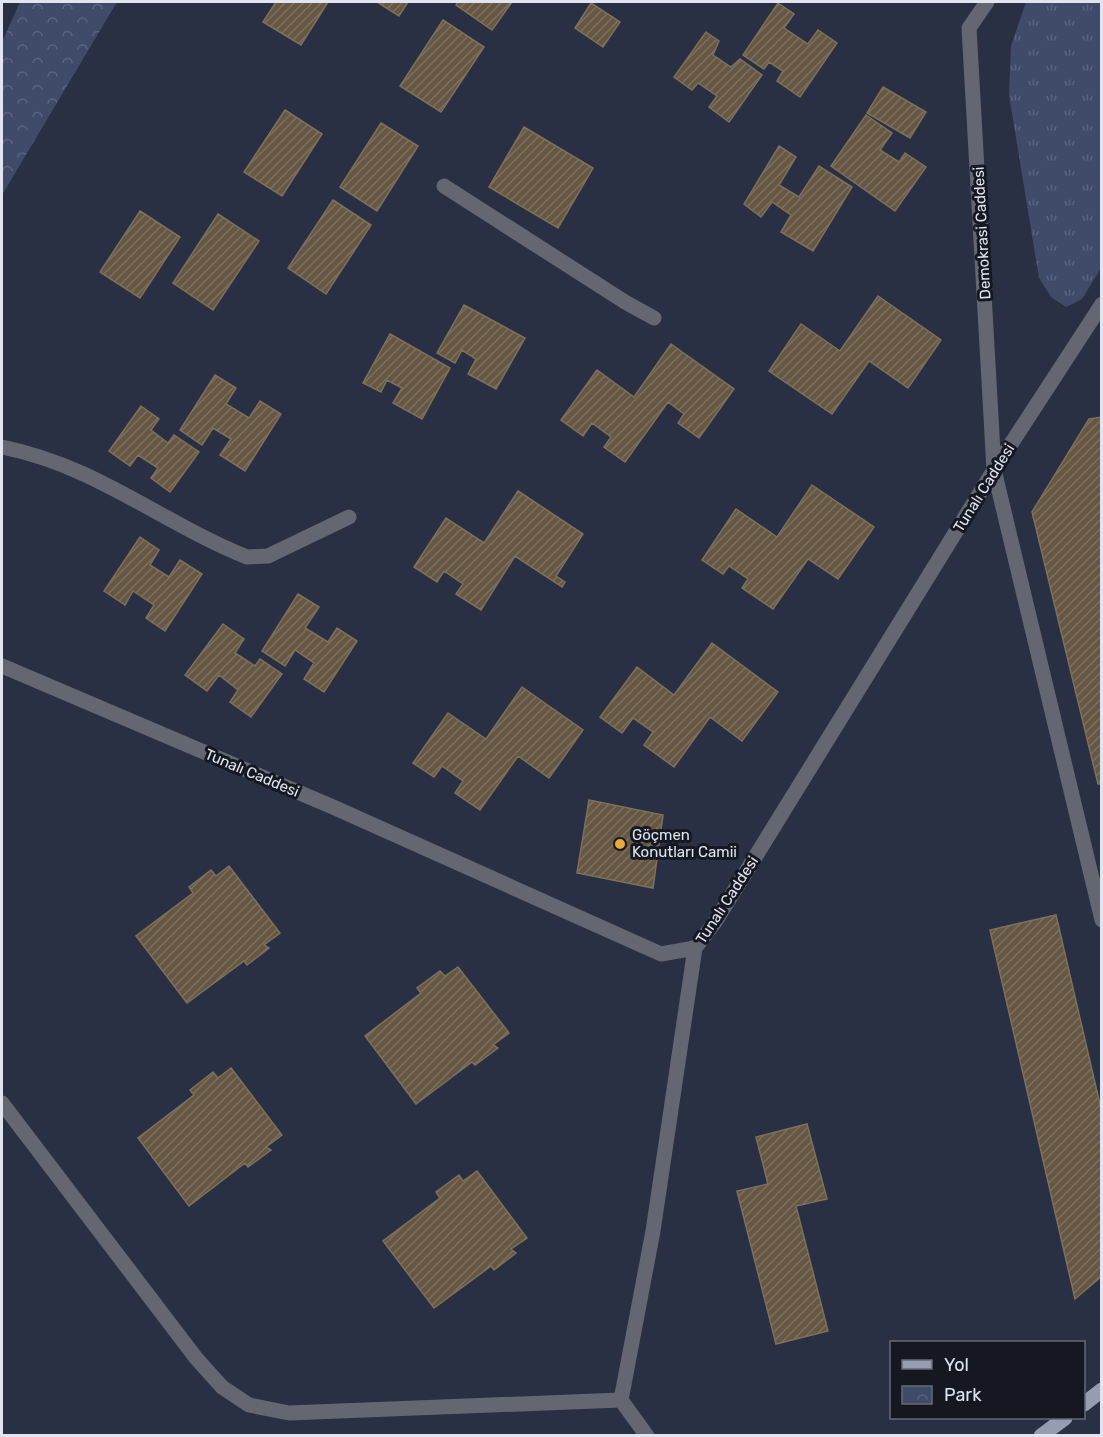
<svg xmlns="http://www.w3.org/2000/svg" width="1103" height="1437" font-family="Rubik,sans-serif">
<style>
.grass{fill:url(#grass-tufts)}
.park{fill:url(#park-crowns)}
.building{fill:url(#building-hatch);stroke:#7f705b;stroke-width:1.5}
.lines{fill:none;stroke-linecap:round;stroke-linejoin:round}
.minor{stroke:#646771;stroke-width:15}
.major{stroke:#969db1;stroke-width:15}
.poi-dot{fill:#eba93a;stroke:#151821;stroke-width:2}
.labels{text-anchor:middle;dominant-baseline:central;stroke-width:6;stroke-linejoin:round;paint-order:stroke}
.street-label{font-size:15px;fill:#e1e5f2;stroke:#151821}
.poi-label{font-size:15px;fill:#e1e5f2;stroke:#151821;text-anchor:start}
</style>
<defs>
<pattern id="grass-tufts" width="24" height="20" patternUnits="userSpaceOnUse" patternTransform="scale(1.5)"><rect width="24" height="20" fill="#404a69"/><path d="M3 7l-1-3M5 7V3M7 7l1-3M15 17l-1-3M17 17v-4M19 17l1-3" fill="none" stroke="#5b647f"/></pattern>
<pattern id="park-crowns" width="20" height="18" patternUnits="userSpaceOnUse" patternTransform="scale(1.5)"><rect width="20" height="18" fill="#404a69"/><path d="M2 6a3 3 0 1 1 6 0M12 15a3 3 0 1 1 6 0" fill="none" stroke="#5b647f"/></pattern>
<pattern id="building-hatch" width="6" height="6" patternUnits="userSpaceOnUse" patternTransform="scale(1.5)"><rect width="6" height="6" fill="#665743"/><path d="M-1 1l2-2M0 6l6-6M5 7l2-2" fill="none" stroke="#7c6f5f"/></pattern>
</defs>
<rect width="100%" height="100%" fill="#293043"/>
<!-- grass -->
<path class="grass" d="M1026,2H1101V268L1082,299L1066,307L1051,297L1039,278L1009,95L1011,46Z"/>
<!-- park -->
<path class="park" d="M20,2H117L2,195V42Z"/>
<!-- building -->
<path class="building" d="M276,2H328L301,45L263,22Z
M377,2H408L399,16Z
M458,2H512L492,30L456,5Z
M591,3L620,22L603,47L575,28Z
M778,3L794,14L784,28L808,44L818,30L837,43L800,97L777,81L783,71L769,62L764,69L743,55Z
M443,20L484,47L441,112L400,86Z
M706,32L719,41L713,55L731,67L740,59L762,75L729,122L709,107L717,96L698,83L692,90L674,77Z
M883,87L926,112L910,138L867,113Z
M285,110L322,134L282,196L244,172Z
M866,115L892,133L880,150L899,162L905,153L926,167L895,211L831,166Z
M381,123L418,146L377,211L340,187Z
M524,127L593,168L558,228L489,187Z
M779,146L796,157L779,185L799,197L819,166L852,187L813,251L781,232L791,215L772,202L761,217L744,204Z
M333,200L371,225L326,294L288,268Z
M140,211L180,237L140,298L100,272Z
M218,214L259,241L213,310L173,283Z
M878,296L941,340L908,388L869,361L832,414L769,371L801,324L840,351Z
M464,305L525,338L496,389L468,374L476,359L462,350L455,363L437,353Z
M390,334L450,368L422,419L393,403L402,388L387,380L381,392L363,383Z
M671,344L734,389L699,438L678,423L684,414L668,402L625,462L604,447L611,437L592,423L583,436L561,420L597,370L634,397Z
M215,375L236,388L226,404L249,418L260,401L281,414L245,471L220,455L231,439L213,428L202,445L180,430Z
M141,406L159,419L151,430L168,443L174,435L199,452L170,492L151,478L158,468L138,455L130,466L109,451Z
M1102,417V784H1098L1032,512L1089,419Z
M812,485L874,527L838,579L808,559L773,609L742,588L748,579L729,566L723,574L702,560L736,509L777,537Z
M518,491L583,534L556,576L565,582L562,587L515,556L481,610L456,594L463,584L444,571L437,582L414,567L446,518L484,543Z
M140,537L159,550L150,565L169,577L180,560L202,574L165,631L146,618L154,605L133,591L125,605L104,591Z
M298,594L319,607L305,628L328,642L337,628L357,641L324,692L304,679L314,663L295,650L285,666L262,651Z
M223,624L244,639L235,653L255,666L260,659L282,674L251,717L230,702L238,690L219,675L207,691L185,675Z
M712,643L778,692L742,741L710,717L674,767L644,745L653,732L633,718L622,733L600,717L637,667L674,695Z
M522,687L583,730L549,778L518,756L480,810L455,793L463,781L442,766L434,777L413,763L448,713L486,739Z
M589,800L663,815L653,888L577,873Z
M229,866L280,933L264,945L269,948L247,965L244,961L187,1003L136,936L193,893L189,887L211,870L216,876Z
M1056,915L1102,1113V1276L1075,1299L990,930Z
M458,967L509,1033L493,1045L498,1048L475,1065L472,1062L416,1104L365,1036L421,993L417,988L440,971L445,976Z
M231,1068L282,1135L266,1147L271,1150L248,1167L245,1163L189,1206L138,1138L194,1095L190,1090L213,1072L218,1078Z
M807,1124L827,1199L796,1206L828,1331L776,1344L737,1191L768,1184L756,1137Z
M477,1171L527,1238L511,1249L516,1253L494,1270L491,1266L434,1308L383,1241L440,1198L436,1192L459,1175L463,1181Z"/>
<g class="lines">
<!-- minor -->
<path class="minor" d="M987,2L969,28L994,470L1102,920
M444,186L625,302L654,318
M2,447C97,466 160,522 247,557L268,556L349,517
M2,666L333,807L661,954L695,948L715,922L994,470L1102,304
M2,1103L196,1358L222,1387L249,1405L289,1413L621,1400
M647,1436L621,1400L653,1231L695,948"/>
<!-- major -->
<path class="major" d="M1084,1404L1102,1390
M1041,1436L1065,1418"/>
</g>
<!-- markers -->
<circle class="poi-dot" cx="620" cy="844" r="6"/>
<g class="labels">
<!-- street labels -->
<g class="street-label">
<text transform="translate(982 233) rotate(-93)">Demokrasi Caddesi</text>
<text transform="translate(984 488) rotate(-58)">Tunalı Caddesi</text>
<text transform="translate(252 773) rotate(23)">Tunalı Caddesi</text>
<text transform="translate(727 900) rotate(-57)">Tunalı Caddesi</text>
</g>
<!-- poi labels -->
<g class="poi-label">
<text x="632" y="835">Göçmen<tspan x="632" dy="17">Konutları Camii</tspan></text>
</g>
</g>
<!-- border -->
<rect width="1103" height="1437" fill="none" stroke="#e1e5f2" stroke-width="6"/>
<!-- legend -->
<rect x="890" y="1341" width="195" height="78" fill="#151821" stroke="#676a75" stroke-width="1.5"/>
<rect x="902" y="1360" width="30" height="9" fill="#969db1" stroke="#676a75" stroke-width="1.5"/>
<text x="944" y="1371" font-size="18" fill="#e1e5f2">Yol</text>
<rect x="902" y="1386" width="30" height="18" fill="url(#park-crowns)" stroke="#676a75" stroke-width="1.5"/>
<text x="944" y="1401" font-size="18" fill="#e1e5f2">Park</text>
</svg>
